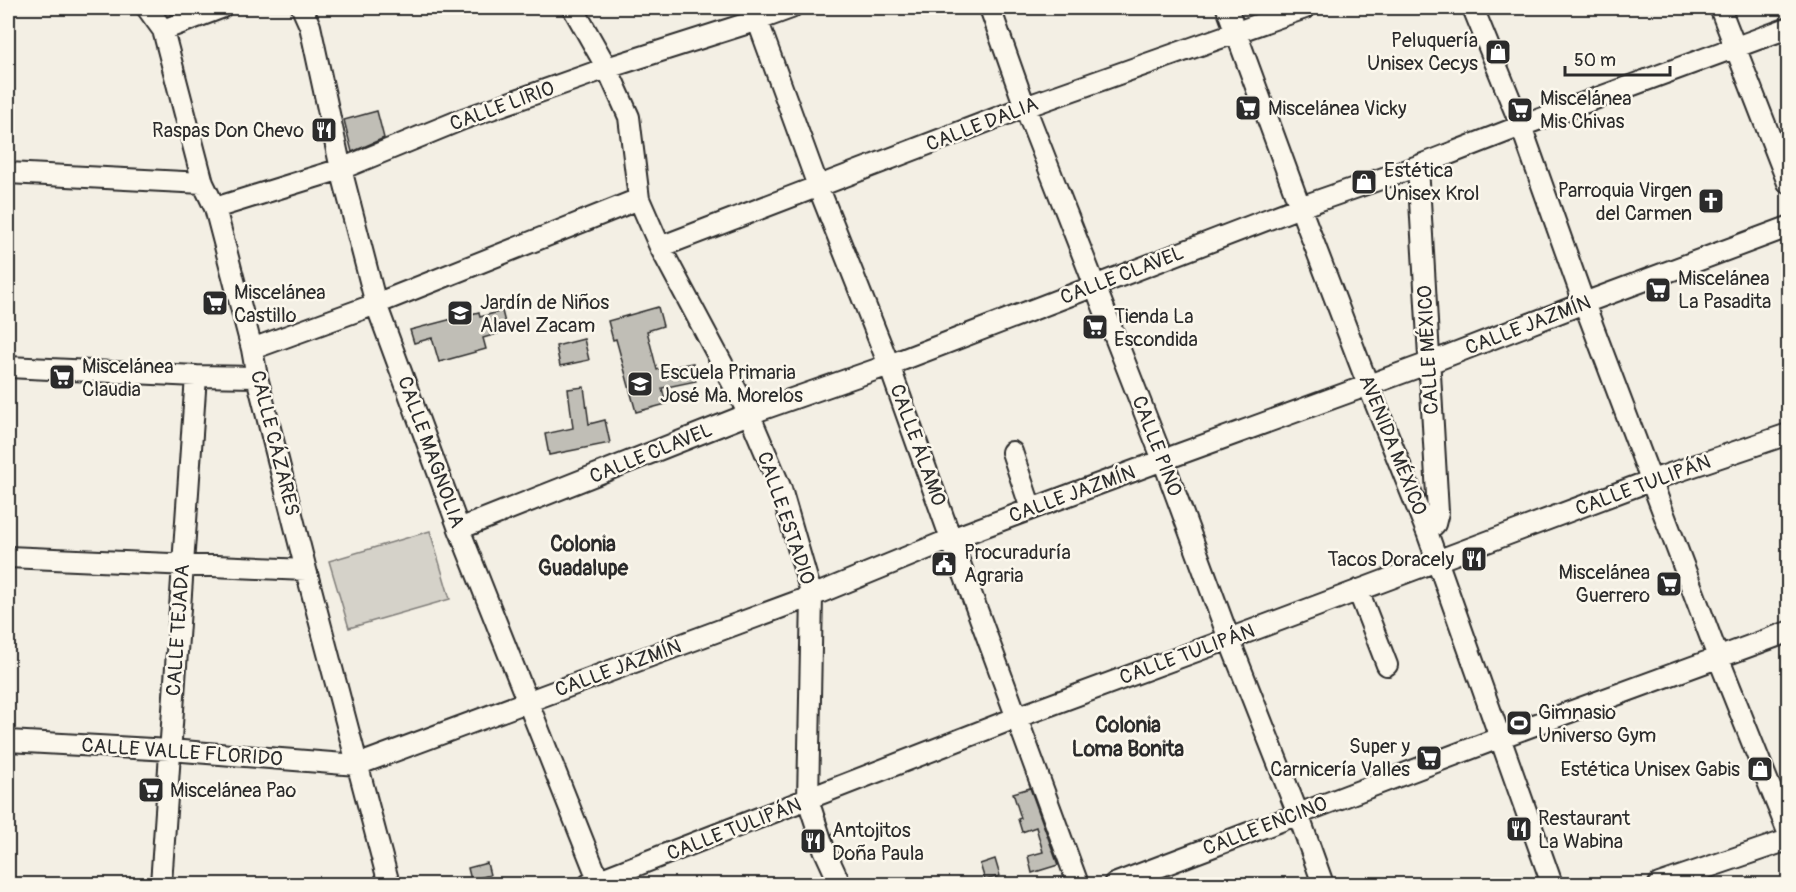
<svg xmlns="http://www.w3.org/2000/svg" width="1796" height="892" font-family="Pangolin,sans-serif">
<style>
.green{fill:#d5d2c9;stroke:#807e7a;stroke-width:1.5}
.building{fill:#c0beb6;stroke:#2b2b2b;stroke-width:1.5}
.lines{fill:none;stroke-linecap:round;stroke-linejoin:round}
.minor-casing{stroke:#2b2b2b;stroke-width:24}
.minor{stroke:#fbf7ec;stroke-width:20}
.labels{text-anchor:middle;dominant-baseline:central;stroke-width:5;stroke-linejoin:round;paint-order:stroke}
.poi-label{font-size:20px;fill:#2b2b2b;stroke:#fbf7ec;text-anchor:start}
.street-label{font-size:20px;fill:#2b2b2b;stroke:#fbf7ec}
.neighbourhood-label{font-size:21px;font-weight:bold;fill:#2b2b2b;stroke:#fbf7ec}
</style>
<rect width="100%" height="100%" fill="#f3efe4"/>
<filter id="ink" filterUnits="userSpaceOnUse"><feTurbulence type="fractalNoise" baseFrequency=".0167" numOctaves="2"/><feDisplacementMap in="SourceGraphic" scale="12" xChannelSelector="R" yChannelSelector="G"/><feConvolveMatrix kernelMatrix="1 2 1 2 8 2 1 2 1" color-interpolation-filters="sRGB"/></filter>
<g filter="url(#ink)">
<!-- green -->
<path class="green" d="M430,531L450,599L349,628L329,561Z"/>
<!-- building -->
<path class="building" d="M377,111L384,138L352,152L344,120Z
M658,307L663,326L647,331L657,370L693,363L696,381L662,388L666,404L636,412L616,339L613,340L608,321Z
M502,311L507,331L483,338L486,349L439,362L432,338L414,343L410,330L479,312L480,317Z
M584,339L589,360L560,366L556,346Z
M584,387L589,424L605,420L610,443L549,455L545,434L573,428L568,389Z
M1030,788L1058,865L1032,873L1028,856L1043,852L1036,827L1022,832L1018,819L1021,818L1013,793Z
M995,859L1000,876L985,880L980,864Z
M487,863L490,875L471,880L468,868Z"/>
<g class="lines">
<!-- minor casing -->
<g class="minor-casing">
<path id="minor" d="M147,8L163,30L203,183L215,208L252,349L257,377L306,570L389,884
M302,8L310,26L341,169L376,304L459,529L600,884
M573,8L607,68L629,117L639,199L660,247L749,414L781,489L812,596L808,800L824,849L840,884
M753,8L818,186L889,365L951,539L1078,884
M990,8L1025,107L1163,460L1229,639L1298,814L1323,884
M1227,8L1300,207L1368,385L1427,532L1552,884
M1473,8L1521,126L1584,303L1718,657L1788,832
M1720,8L1788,183
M163,30L221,8
M1418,166L1438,512L1435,524L1427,532
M8,173L203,183
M215,208L341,169L463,119L607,68L758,20L791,8
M660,247L1025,107L1305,8
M252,349L376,304L639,199
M8,367L196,376L257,377
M1012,452L1031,509
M459,529L749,414L889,365L1300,207L1418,166L1521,126L1788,28
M8,557L306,570
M1358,590L1387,665
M8,741L170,750L357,765L812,596L951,539L1163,460L1429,363L1584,303L1788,227
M161,884L196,376
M589,884L1018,717L1229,639L1652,480L1788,434
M1114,884L1499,738L1788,632
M1659,884L1788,840"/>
</g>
<!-- minor -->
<use href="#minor" class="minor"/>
</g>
</g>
<!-- icons -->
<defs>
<g id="shop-square" transform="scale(1.35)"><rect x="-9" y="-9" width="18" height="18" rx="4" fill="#2b2b2b" stroke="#fbf7ec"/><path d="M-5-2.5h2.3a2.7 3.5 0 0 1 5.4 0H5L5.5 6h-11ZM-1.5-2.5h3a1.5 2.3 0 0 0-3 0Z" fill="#fff"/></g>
<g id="supermarket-square" transform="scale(1.35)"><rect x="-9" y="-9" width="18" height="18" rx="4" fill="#2b2b2b" stroke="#fbf7ec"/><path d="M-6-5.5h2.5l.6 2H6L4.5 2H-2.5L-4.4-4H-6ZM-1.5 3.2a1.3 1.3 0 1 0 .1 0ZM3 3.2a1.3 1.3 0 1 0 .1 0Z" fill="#fff"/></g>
<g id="restaurant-square" transform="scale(1.35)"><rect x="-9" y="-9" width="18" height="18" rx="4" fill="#2b2b2b" stroke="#fbf7ec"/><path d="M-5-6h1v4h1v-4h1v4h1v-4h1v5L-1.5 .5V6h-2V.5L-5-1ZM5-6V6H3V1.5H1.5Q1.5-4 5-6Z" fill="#fff"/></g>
<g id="church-square" transform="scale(1.35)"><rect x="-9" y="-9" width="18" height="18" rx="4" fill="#2b2b2b" stroke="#fbf7ec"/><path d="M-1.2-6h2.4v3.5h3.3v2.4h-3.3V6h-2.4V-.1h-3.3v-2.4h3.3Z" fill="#fff"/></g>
<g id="school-square" transform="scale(1.35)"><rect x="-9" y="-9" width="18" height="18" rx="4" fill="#2b2b2b" stroke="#fbf7ec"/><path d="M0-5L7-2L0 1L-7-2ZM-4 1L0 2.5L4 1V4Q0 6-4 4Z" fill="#fff"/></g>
<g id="civic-square" transform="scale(1.35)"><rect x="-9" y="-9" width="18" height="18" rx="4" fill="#2b2b2b" stroke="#fbf7ec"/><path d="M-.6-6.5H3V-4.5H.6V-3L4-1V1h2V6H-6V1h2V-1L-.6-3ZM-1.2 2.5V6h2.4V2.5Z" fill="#fff"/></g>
<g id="stadium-square" transform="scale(1.35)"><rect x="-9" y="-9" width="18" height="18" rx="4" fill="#2b2b2b" stroke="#fbf7ec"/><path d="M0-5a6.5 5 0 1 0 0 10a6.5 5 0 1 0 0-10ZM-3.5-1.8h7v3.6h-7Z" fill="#fff"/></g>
</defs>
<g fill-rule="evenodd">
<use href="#shop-square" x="1498" y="52"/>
<use href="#supermarket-square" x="1248" y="108"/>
<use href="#supermarket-square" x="1520" y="110"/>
<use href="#restaurant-square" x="324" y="130"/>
<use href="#shop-square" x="1364" y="182"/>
<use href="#church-square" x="1711" y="201"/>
<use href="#supermarket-square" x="1658" y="290"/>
<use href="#supermarket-square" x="215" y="303"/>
<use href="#school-square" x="460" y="313"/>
<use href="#supermarket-square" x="1095" y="327"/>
<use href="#supermarket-square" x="62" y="377"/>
<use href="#school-square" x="640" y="384"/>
<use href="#restaurant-square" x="1474" y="559"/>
<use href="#civic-square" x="944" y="564"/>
<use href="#supermarket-square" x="1669" y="584"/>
<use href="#stadium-square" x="1519" y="723"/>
<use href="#supermarket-square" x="1429" y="758"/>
<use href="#shop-square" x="1760" y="769"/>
<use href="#supermarket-square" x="151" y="790"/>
<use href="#restaurant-square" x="1519" y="829"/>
<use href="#restaurant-square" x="813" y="841"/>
</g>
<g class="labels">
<!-- poi labels -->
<g class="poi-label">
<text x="1478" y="40" text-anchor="end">Peluquería<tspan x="1478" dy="23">Unisex Cecys</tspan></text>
<text x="1540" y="98">Miscelánea<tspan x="1540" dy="23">Mis Chivas</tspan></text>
<text x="1268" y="108">Miscelánea Vicky</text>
<text x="304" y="130" text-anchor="end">Raspas Don Chevo</text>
<text x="1384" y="170">Estética<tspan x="1384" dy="23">Unisex Krol</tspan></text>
<text x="1692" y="190" text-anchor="end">Parroquia Virgen<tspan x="1692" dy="23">del Carmen</tspan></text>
<text x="1678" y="278">Miscelánea<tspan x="1678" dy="23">La Pasadita</tspan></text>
<text x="234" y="292">Miscelánea<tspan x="234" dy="23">Castillo</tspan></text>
<text x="480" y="302">Jardín de Niños<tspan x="480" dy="23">Alavel Zacam</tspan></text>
<text x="1114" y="316">Tienda La<tspan x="1114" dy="23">Escondida</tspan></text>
<text x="82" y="366">Miscelánea<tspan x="82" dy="23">Claudia</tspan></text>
<text x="660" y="372">Escuela Primaria<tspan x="660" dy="23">José Ma. Morelos</tspan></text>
<text x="964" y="552">Procuraduría<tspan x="964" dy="23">Agraria</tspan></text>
<text x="1454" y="559" text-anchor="end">Tacos Doracely</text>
<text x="1650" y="572" text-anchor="end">Miscelánea<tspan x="1650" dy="23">Guerrero</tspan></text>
<text x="1538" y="712">Gimnasio<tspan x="1538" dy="23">Universo Gym</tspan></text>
<text x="1410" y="746" text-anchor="end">Super y<tspan x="1410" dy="23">Carnicería Valles</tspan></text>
<text x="1740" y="769" text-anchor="end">Estética Unisex Gabis</text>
<text x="170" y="790">Miscelánea Pao</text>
<text x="1538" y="818">Restaurant<tspan x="1538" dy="23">La Wabina</tspan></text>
<text x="832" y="830">Antojitos<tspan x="832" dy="23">Doña Paula</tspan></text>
</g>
<!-- street labels -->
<g class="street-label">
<text transform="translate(502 106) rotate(-20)">CALLE LIRIO</text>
<text transform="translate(982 124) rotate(-21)">CALLE DALIA</text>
<text transform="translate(1122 275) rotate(-21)">CALLE CLAVEL</text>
<text transform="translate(1528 325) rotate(-21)">CALLE JAZMÍN</text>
<text transform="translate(1428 350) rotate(-93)">CALLE MÉXICO</text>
<text transform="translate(275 443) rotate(76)">CALLE CÁZARES</text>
<text transform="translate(918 445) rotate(70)">CALLE ÁLAMO</text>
<text transform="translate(1393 445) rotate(68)">AVENIDA MÉXICO</text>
<text transform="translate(1157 446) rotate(69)">CALLE PINO</text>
<text transform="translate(431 452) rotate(70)">CALLE MAGNOLIA</text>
<text transform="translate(651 453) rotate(-22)">CALLE CLAVEL</text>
<text transform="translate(1643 485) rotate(-20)">CALLE TULIPÁN</text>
<text transform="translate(1072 494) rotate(-20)">CALLE JAZMÍN</text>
<text transform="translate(786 518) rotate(71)">CALLE ESTADIO</text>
<text transform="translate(178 630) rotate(-86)">CALLE TEJADA</text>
<text transform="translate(1187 654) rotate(-20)">CALLE TULIPÁN</text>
<text transform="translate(618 668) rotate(-20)">CALLE JAZMÍN</text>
<text transform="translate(182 752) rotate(4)">CALLE VALLE FLORIDO</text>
<text transform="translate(1265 826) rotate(-21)">CALLE ENCINO</text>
<text transform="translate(734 829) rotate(-21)">CALLE TULIPÁN</text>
</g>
<!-- neighbourhood labels -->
<g class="neighbourhood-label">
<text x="583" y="544">Colonia<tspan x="583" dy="24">Guadalupe</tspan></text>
<text x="1128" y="725">Colonia<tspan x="1128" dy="24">Loma Bonita</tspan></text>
</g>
</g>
<!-- margin -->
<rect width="1796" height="892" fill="none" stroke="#fbf7ec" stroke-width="30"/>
<rect x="15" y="15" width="1766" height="862" fill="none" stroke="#2b2b2b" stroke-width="2" filter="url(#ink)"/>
<!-- scale -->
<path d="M1565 66v9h105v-9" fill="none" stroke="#2b2b2b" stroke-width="3"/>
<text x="1574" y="66" font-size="18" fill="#2b2b2b" stroke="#fbf7ec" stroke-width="4.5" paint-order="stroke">50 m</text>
</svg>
